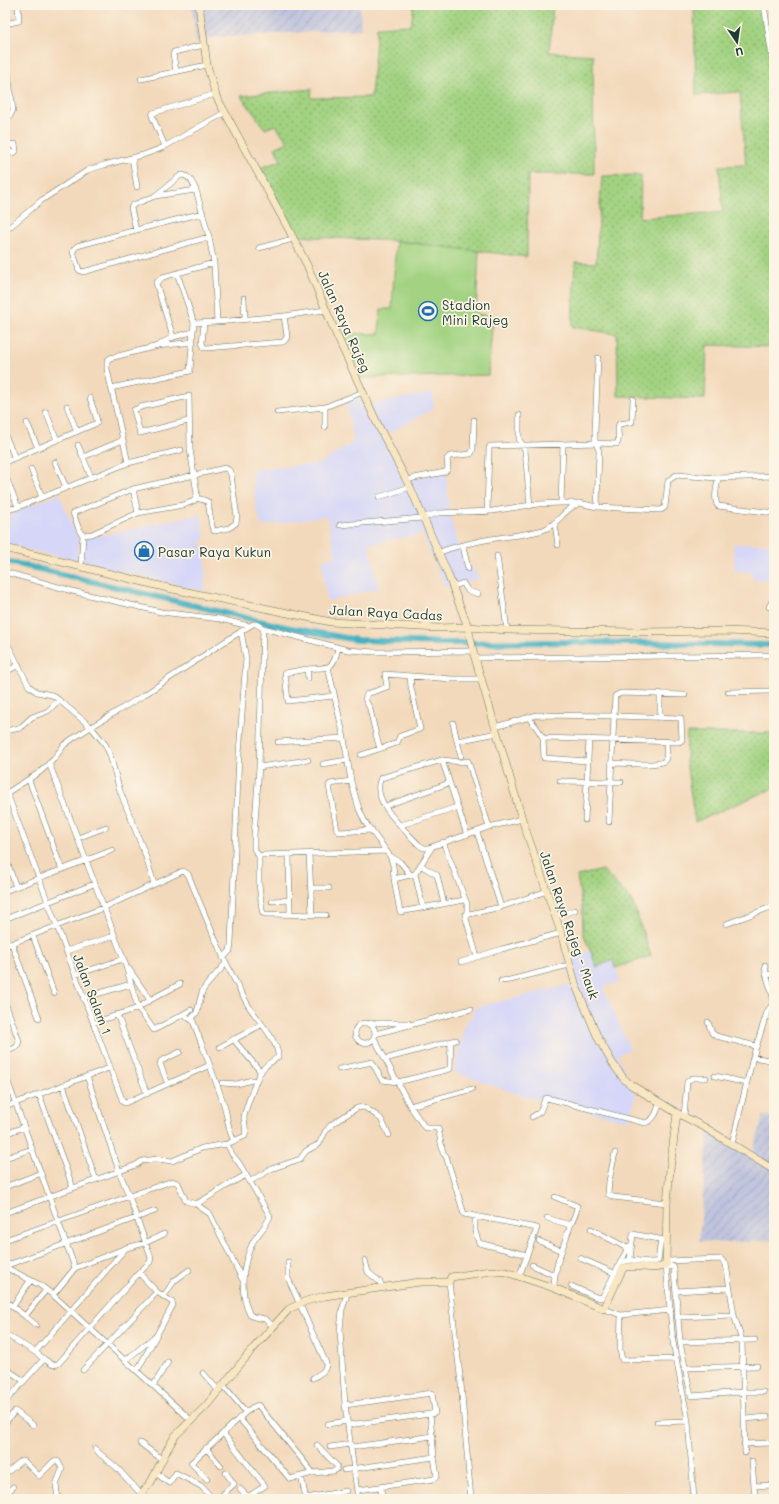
<svg xmlns="http://www.w3.org/2000/svg" width="779" height="1504" font-family="Mali,sans-serif">
<style>
.built{fill:#d6d7f8}
.industrial{fill:url(#industrial-furrows)}
.grass{fill:url(#grass-dots);stroke:#61885b}
.park{fill:#a3d382;stroke:#61885b}
.lines{fill:none;stroke-linecap:round;stroke-linejoin:round}
.canal{stroke:#41aebf;stroke-width:6}
.street-casing{stroke:#697463;stroke-width:6}
.secondary-casing{stroke:#697463;stroke-width:8}
.street{stroke:#fff;stroke-width:5}
.secondary{stroke:#f9e7c3;stroke-width:7}
.labels{text-anchor:middle;dominant-baseline:central;stroke-width:3.5;stroke-linejoin:round;paint-order:stroke}
.poi-label{font-size:13px;fill:#1f3d34;stroke:#fcf5e5;text-anchor:start}
.street-label{font-size:13px;fill:#1f3d34;stroke:#fcf5e5}
</style>
<defs>
<pattern id="industrial-furrows" width="10" height="10" patternUnits="userSpaceOnUse"><rect width="10" height="10" fill="#bec2dd"/><path d="M-1 1l2-2M0 10L10 0M9 11l2-2" fill="none" stroke="#9a9fb4"/></pattern>
<pattern id="grass-dots" width="8" height="8" patternUnits="userSpaceOnUse"><rect width="8" height="8" fill="#a3d382"/><path d="M2 2h.1M6 6h.1" fill="none" stroke="#84ac6b" stroke-width="1.8" stroke-linecap="round"/></pattern>
</defs>
<rect width="100%" height="100%" fill="#fcf5e5"/>
<filter id="ink" filterUnits="userSpaceOnUse"><feTurbulence type="fractalNoise" baseFrequency=".025" numOctaves="2"/><feDisplacementMap in="SourceGraphic" scale="8" xChannelSelector="R" yChannelSelector="G"/><feConvolveMatrix kernelMatrix="1 2 1 2 8 2 1 2 1" color-interpolation-filters="sRGB"/></filter>
<filter id="wash" filterUnits="userSpaceOnUse"><feTurbulence type="fractalNoise" baseFrequency=".012" numOctaves="4" result="noise"/><feDisplacementMap in="SourceGraphic" scale="16" xChannelSelector="R" yChannelSelector="G"/><feGaussianBlur stdDeviation="0.9" result="paint"/><feColorMatrix in="noise" values="0 0 0 0 0 0 0 0 0 0 0 0 0 0 0 0 0 1.4 0 .05"/><feComposite in="paint" operator="in"/></filter>
<g filter="url(#wash)">
<rect width="100%" height="100%" fill="#f3d9bb"/>
<!-- built -->
<path class="built" d="M433,393L434,408L387,434L410,480L446,471L449,513L460,552L480,579L445,587L422,534L369,544L379,588L327,601L322,559L336,557L327,516L261,526L255,501L252,469L320,464L354,441L346,403L356,395L370,404Z
M59,494L79,541L77,560L5,545V517Z
M201,514L205,539L201,541L206,562L204,591L82,562L85,539Z
M733,544H774V581L752,579L751,572L735,571Z
M590,951L597,966L613,960L620,982L603,987L630,1049L617,1055L636,1096L627,1121L520,1095L454,1072L465,1023L473,1015L474,1008L573,984L564,960Z"/>
<!-- industrial -->
<path class="industrial" d="M192,5H360L361,29L216,37L196,42Z
M763,1116L774,1117V1197L771,1240L728,1243L699,1241L709,1127L753,1152Z"/>
<!-- grass -->
<path class="grass" d="M414,5H553L549,52L593,55L594,174H528L527,257L396,241L293,236L259,168L281,161L275,148L288,142L275,125L265,129L241,96L312,89L311,98L371,97L377,27L411,25Z
M694,5H762L774,78V347L707,345L705,399L618,396L617,334L572,327L575,262L596,263L602,176L641,175L640,218L723,212L719,166L746,165L740,92L696,95Z
M687,733H774V788L695,822L686,762Z
M603,870L632,901L651,956L615,968L613,960L597,967L583,933L582,906L577,876Z"/>
<!-- park -->
<path class="park" d="M396,241L479,251L476,314L493,316L488,375L360,378L340,333L379,334L381,309H392Z"/>
<g class="lines">
<!-- canal -->
<path class="canal" d="M5,561L285,627L357,640L441,643L569,642L774,645"/>
</g>
</g>
<g filter="url(#ink)">
<g class="lines">
<!-- street casing -->
<g class="street-casing">
<path id="street" d="M764,5L774,70
M5,24L19,21L18,5
M5,70L8,73L13,110L10,116L5,117
M176,71L173,54L174,52L204,45
M141,79L207,65
M5,146L15,144L16,151L14,153L5,150
M165,146L152,116L153,113L215,94
M132,158L137,187
M155,196L181,175C190,175 193,184 196,190
M203,213L136,230L77,246L74,249L73,252L79,270L83,272L209,237
M136,230L131,208L133,205L155,196L196,190L209,237L214,263L217,322L284,316L325,310
M5,231L42,200L88,170L104,165L143,155L162,148L224,113
M259,248L293,239
M177,273L194,323
M244,298L245,319
M204,323L202,343L204,347L206,348L283,342L286,339L287,336L284,316
M173,337L156,283L163,277L214,263
M158,346C169,337 180,335 193,332L194,323L217,322
M111,388L190,371L193,332
M67,406L77,432
M46,412L57,440
M277,412L325,407L363,392
M519,415V439L525,450L530,506
M27,423L38,448
M325,427V407
M5,435L15,458
M123,440L128,463
M78,445L83,457
M5,462L97,423V420L90,398
M55,462L66,487
M31,469L42,497
M6,477L18,507L128,463L181,450
M91,477L83,457L123,440L107,369V361L110,358L158,346L193,342
M718,478C717,486 713,500 718,506L774,513
M406,481L414,478L445,472L448,469L447,459L450,456L471,454L473,449L474,420
M133,489L138,513L183,505L194,501L197,494L190,449L189,396L141,407L134,410L140,433L188,421
M379,497L410,487
M561,503L563,444
M597,507L599,451L595,440V431L598,358
M7,510L18,507
M487,512L489,448L490,446L597,443L617,444C621,438 616,431 619,424L632,422L633,399
M138,513L92,534L83,535L80,532L73,513L133,489L225,468L229,470L231,475L237,517L236,523L229,528L214,531L212,527L208,502L204,500L196,498
M555,524L558,545
M340,525L422,518L438,513L492,511L538,504L561,503H579L597,507L661,510L665,507L668,481L676,475L718,478L774,476
M463,546L468,569
M438,553C454,546 474,542 491,539C508,536 526,535 543,530C559,524 562,511 576,505
M497,556L507,630
M81,567L83,535
M5,572L76,592L161,612L220,619L249,626
M452,587L463,583L468,591L478,594
M769,607L774,597
M263,628L259,767L254,836V849L259,856V884L262,910L263,913L265,914L326,915
M5,639L29,686L37,692L52,695L59,700L91,727L105,744L110,755L120,791L145,854L154,884
M476,658L774,655
M328,667L344,738
M307,669L285,673L288,701L334,696
M5,672L19,665
M308,678L307,669C329,667 333,671 338,648
M728,692L774,691
M528,717L537,728L543,738L679,742L682,740L681,718L614,716L615,696L621,693L685,695
M660,718V693
M453,723L457,741
M495,727L537,715L614,716L609,822
M5,731L20,728L32,717L48,711L59,700
M543,738L544,758L588,761
M278,742L344,738L351,781L359,809L365,822L390,856L393,865L394,879L415,874
M380,749L376,735L370,709L365,699L367,694L387,687L385,674L452,679H482
M361,755L397,743L400,736L420,729L411,687L410,676
M461,756L457,741L497,733
M442,760L467,835
M49,763L125,963L138,1008L154,1030L191,1010
M611,763C620,763 661,767 665,760C668,756 666,746 666,741
M323,764L347,760
M259,767L308,760
M29,780L62,870
M351,781L330,784L329,786L337,830L339,832L372,830
M560,781L621,782
M7,793L123,1102L125,1103L210,1065
M5,794L40,772L54,759L64,745L72,739L91,727L144,695L221,644L253,624H256L263,628L348,650L374,652L473,651
M385,806L449,783
M585,820L589,739
M401,825L457,807
M489,827L468,761L462,762L442,760L381,778C369,800 405,830 419,845L424,848H428L489,827L522,819
M78,838L106,827
M443,842L467,904V912L465,915L477,957
M289,854L290,914
M309,854L312,914
M5,856L16,887
M259,856L262,855L386,851
M390,856L400,862L411,875
M420,865L437,875L444,904
M394,879L400,912L464,900
M311,888H329
M5,891L113,850
M272,901L290,900
M501,907L547,891
M423,908L415,874L432,847
M465,915L501,907L477,832
M555,916L575,910
M5,919L94,884
M726,924L774,906
M33,936L54,993
M12,944L39,1018
M5,946L103,908L183,871L188,874C206,918 224,963 248,1005C256,1018 280,1043 278,1057C273,1061 265,1065 261,1071C257,1077 245,1110 244,1117C244,1124 247,1130 245,1136L227,1144L232,1154L239,1163L270,1216C267,1226 258,1233 253,1242C242,1264 239,1293 250,1315L254,1317L265,1319L273,1326
M66,951L114,936
M223,958L230,951L231,944L239,754L246,659L241,631
M461,962L502,949L561,933
M765,965L766,974L774,975
M129,969L150,1000
M75,975L123,959
M501,981L510,980L569,965
M83,998L131,984
M5,1002L19,1041L17,1047L5,1052
M185,1013L187,1017L193,1021C203,1048 214,1075 223,1102C228,1115 227,1129 234,1141
M117,1014L147,1094
M193,1021V1017L197,1012L202,992L205,987L226,963
M708,1022L712,1033L716,1036L756,1046
M355 1033a10 10 0 1 1 20 0a10 10 0 1 1-20 0Z
M93,1023L138,1008L150,1000L180,984
M370,1023H408
M375,1034L471,1009
M374,1038L410,1106L425,1128H438L443,1153L446,1156L464,1214L537,1228L519,1277
M233,1039L261,1072
M220,1047L261,1025
M753,1057L774,1061
M385,1059L456,1040
M339,1069L372,1062L382,1080L398,1082L450,1069L451,1041
M5,1074L75,1268
M715,1076L747,1083
M222,1083L237,1084L252,1080L256,1081
M168,1084L160,1064L161,1061L180,1052
M63,1085L96,1180
M39,1094L73,1188
M410,1106L472,1089
M5,1107L109,1068
M684,1116L687,1082L692,1078H706
M532,1117L540,1112L545,1099L547,1098L645,1123C655,1120 657,1111 660,1102
M5,1134L24,1127
M732,1144L753,1057L767,1012L774,1002L771,990L766,974
M615,1153L609,1181L608,1194L613,1197L667,1203
M5,1158L32,1149
M249,1182L271,1169L300,1159L306,1151L319,1144L325,1132L332,1124L357,1108L364,1107L376,1115L381,1119L389,1135
M5,1187L41,1173
M196,1204C213,1195 228,1184 246,1175
M5,1213L136,1165L142,1161L157,1159L172,1161L202,1148L227,1144
M475,1216V1231L479,1243L527,1255
M547,1218L570,1225
M591,1229L627,1248
M5,1240L172,1181L178,1183L186,1201L196,1204L210,1214L242,1279
M539,1241L562,1251
M580,1258L614,1273
M630,1259L633,1234L664,1240
M365,1260L368,1272L380,1282L382,1287
M667,1261L721,1259L726,1264L734,1315L742,1341L745,1453
M288,1262V1278L326,1363C327,1371 319,1374 313,1378
M620,1263L629,1246
M532,1265L554,1275
M5,1266L155,1211
M5,1267L40,1285L53,1295L192,1421
M139,1273L157,1292
M449,1282L461,1384L471,1499
M571,1286L596,1297L602,1298L620,1263C635,1256 646,1265 658,1261L661,1239
M554,1288C554,1267 563,1247 570,1227C572,1220 577,1214 577,1206L555,1197
M676,1291L729,1288
M347,1294L342,1310L340,1330L345,1405L358,1499
M53,1295L75,1268L126,1248L145,1243L164,1234
M164,1296L174,1281L189,1270
M5,1301L25,1316L46,1290
M13,1306L30,1281
M604,1309L621,1315L671,1310
M621,1315L620,1350L622,1360L676,1359
M25,1316L36,1325
M677,1317L734,1315
M5,1334L35,1352L44,1359L5,1402
M680,1342L755,1340
M35,1352L126,1248
M44,1359L53,1365L58,1364L138,1274L150,1262L151,1258L129,1196L119,1171L87,1076
M126,1360L153,1338
M5,1368L24,1381
M685,1368L757,1366
M83,1370L157,1292L172,1302L173,1305L137,1371
M203,1373L219,1391
M153,1386L168,1362
M345,1405L432,1393L435,1413L430,1414L434,1457
M239,1418L290,1479L313,1473L258,1405L253,1407L246,1412
M745,1419L767,1417
M657,1422L688,1421
M5,1423L15,1411L33,1425
M328,1424L347,1421
M348,1425L430,1414
M223,1433L265,1486L249,1496H247L240,1489
M140,1443L163,1460
M744,1444L772,1443
M330,1447L351,1444
M352,1447L433,1436
M95,1448L99,1453L117,1468L141,1494
M206,1448L221,1466
M752,1461L755,1499
M344,1470L434,1457L437,1476L434,1479L358,1490
M5,1472L9,1471L21,1461H24L39,1476L54,1461H58L62,1469L56,1485L58,1499
M156,1473L169,1483L176,1473L201,1486L213,1499
M313,1473L334,1471L337,1469V1466L317,1445
M301,1476L306,1499
M207,1479L191,1463L246,1412L224,1386
M754,1486L774,1485
M381,1487L382,1499
M5,1495L13,1487
M306,1498L346,1491
M218,1499L234,1484L226,1473
M694,1499L688,1421L673,1342L666,1265L674,1267V1270L680,1342L691,1396L743,1392H763
M717,1499L754,1497"/>
</g>
<!-- secondary casing -->
<g class="secondary-casing">
<path id="secondary" d="M199,5L207,65L216,96L287,226L307,265L336,334L378,425L410,487L447,572L468,627L473,651L522,819L561,933L576,986L598,1038L613,1064L624,1079L631,1085L677,1113L704,1127L774,1170
M5,548L168,588L331,622L438,628L468,627L507,630L638,632L726,631L774,633
M137,1499L151,1482L168,1448L175,1436L206,1406L251,1351L289,1309L306,1301L325,1296L420,1282H449L451,1277L491,1271L506,1272L554,1288L604,1309L623,1268C637,1263 652,1272 666,1265L667,1203L670,1169L677,1113"/>
</g>
<!-- street -->
<use href="#street" class="street"/>
<!-- secondary -->
<use href="#secondary" class="secondary"/>
</g>
</g>
<!-- icons -->
<defs>
<g id="stadium-ring" transform="scale(1)"><circle r="9.5" fill="#fcf5e5" stroke="#1f6fb2" stroke-width="1.5"/><path d="M0-5a6.5 5 0 1 0 0 10a6.5 5 0 1 0 0-10ZM-3.5-1.8h7v3.6h-7Z" fill="#1f6fb2"/></g>
<g id="shop-ring" transform="scale(1)"><circle r="9.5" fill="#fcf5e5" stroke="#1f6fb2" stroke-width="1.5"/><path d="M-5-2.5h2.3a2.7 3.5 0 0 1 5.4 0H5L5.5 6h-11ZM-1.5-2.5h3a1.5 2.3 0 0 0-3 0Z" fill="#1f6fb2"/></g>
</defs>
<g fill-rule="evenodd">
<use href="#stadium-ring" x="428" y="311"/>
<use href="#shop-ring" x="144" y="551"/>
</g>
<g class="labels">
<!-- poi labels -->
<g class="poi-label">
<text x="442" y="304">Stadion<tspan x="442" dy="15">Mini Rajeg</tspan></text>
<text x="158" y="551">Pasar Raya Kukun</text>
</g>
<!-- street labels -->
<g class="street-label">
<text transform="translate(345 321) rotate(66)">Jalan Raya Rajeg</text>
<text transform="translate(386 612) rotate(3)">Jalan Raya Cadas</text>
<text transform="translate(570 925) rotate(71)">Jalan Raya Rajeg - Mauk</text>
<text transform="translate(93 994) rotate(69)">Jalan Salam 1</text>
</g>
</g>
<!-- margin -->
<rect width="779" height="1504" fill="none" stroke="#fcf5e5" stroke-width="20"/>
<!-- north arrow -->
<g transform="translate(737 42) rotate(167)" stroke="#fcf5e5" stroke-width="3" paint-order="stroke">
<path d="M0-3L7 15L0 10L-7 15Z" fill="#1f3d34"/>
<text y="-6" font-size="11" font-weight="bold" text-anchor="middle" fill="#1f3d34">U</text>
</g>
</svg>
